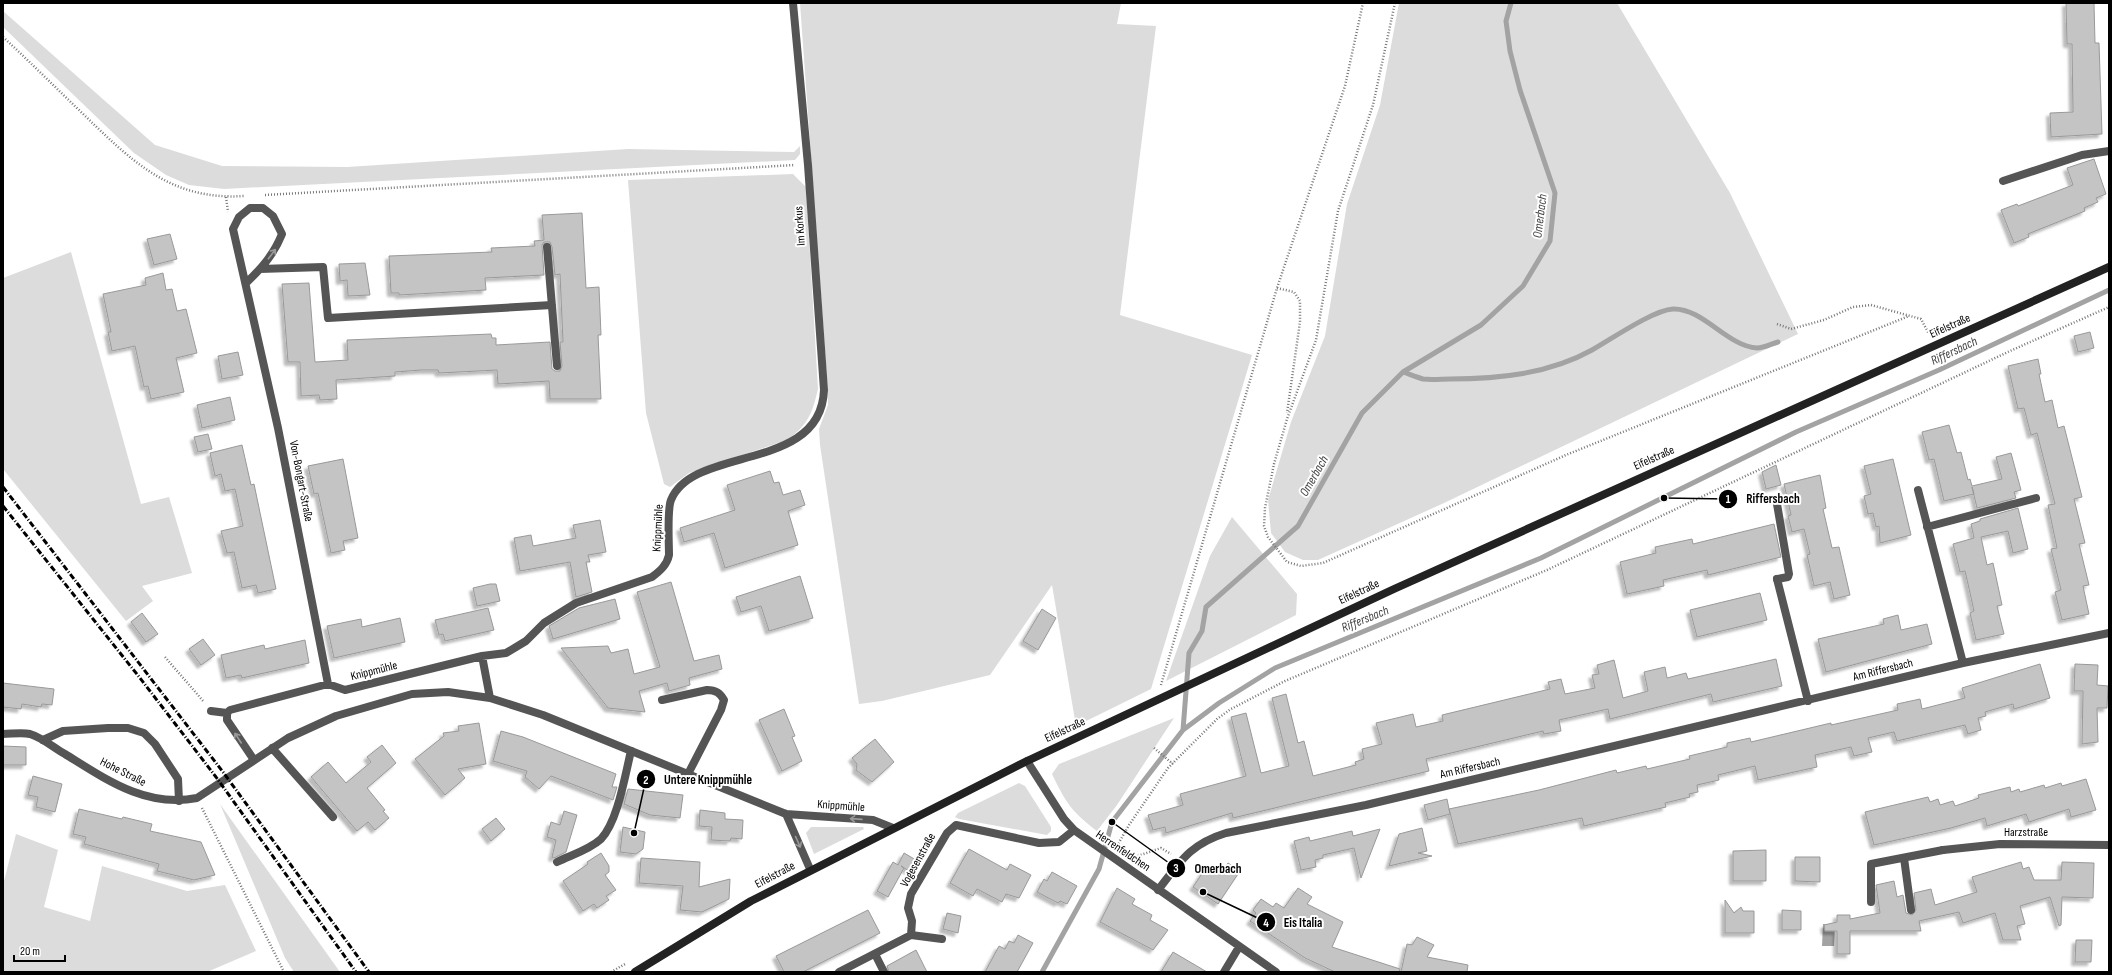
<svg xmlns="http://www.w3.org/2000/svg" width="2112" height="975" font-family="'Sofia Sans Condensed',sans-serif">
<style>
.green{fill:#dcdcdc}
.water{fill:#a3a3a3}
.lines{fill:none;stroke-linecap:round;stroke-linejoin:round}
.stream{stroke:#a3a3a3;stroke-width:5}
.building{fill:#c4c4c4;stroke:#999;filter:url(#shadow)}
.path{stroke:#777;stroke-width:2.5;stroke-dasharray:1 2;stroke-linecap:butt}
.lane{stroke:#555;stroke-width:8}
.street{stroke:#555;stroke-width:8}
.secondary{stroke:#222;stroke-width:8}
.rail{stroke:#000;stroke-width:3;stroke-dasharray:6 2 1 2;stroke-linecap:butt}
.oneway{stroke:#999}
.labels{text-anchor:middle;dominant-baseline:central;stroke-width:4;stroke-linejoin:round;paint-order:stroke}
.street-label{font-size:12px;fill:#000;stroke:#fff}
.water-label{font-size:13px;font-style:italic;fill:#444;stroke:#fff}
.leader{fill:none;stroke:#000;stroke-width:1.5}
.callout-dot{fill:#000;stroke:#fff;stroke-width:1.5}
.mark-label{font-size:12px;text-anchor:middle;font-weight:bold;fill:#fff}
.callout-label{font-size:13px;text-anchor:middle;font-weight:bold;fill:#000;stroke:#fff;stroke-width:4;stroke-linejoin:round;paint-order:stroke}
</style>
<defs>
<filter id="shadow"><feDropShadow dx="-3.5" dy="3.5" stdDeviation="1" flood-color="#0004"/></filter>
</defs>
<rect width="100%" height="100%" fill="#fff"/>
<!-- green -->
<path class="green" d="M800,3H1121L1117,24L1156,26L1120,315L1252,355L1151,689L1076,726L1052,585L990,675L882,701L859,704L820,445L819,429L828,405V391Z
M1399,3H1617L1730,193L1798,334L1444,503L1318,560H1303L1285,552L1271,533L1268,500L1291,422L1325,336L1347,204L1380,105Z
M3,11L155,145L222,166L347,167L628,149L794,152L800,146V154L795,160L224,189L189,185L166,175L134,153L3,27Z
M793,174L806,187L818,389C812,414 808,425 787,440L689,473L670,487L664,484L646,413L628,180Z
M71,252L141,504L169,497L192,573L142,586L153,601L126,621L3,469V278Z
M1232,517L1297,594L1296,615L1166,681L1210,556Z
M1174,718L1117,805L1097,831C1071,811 1066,803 1052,774L1059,764Z
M1019,783L1025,786L1051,827V831L1047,835L959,819L955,817L958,813Z
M220,804L340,972H294L285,958Z
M811,827H863L864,829L814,854L806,833Z
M16,834L58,850L44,907L90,921L102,866L187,891L225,885L256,951L207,972H3V885Z"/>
<!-- water -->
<path class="water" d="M1823,924L1835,925L1834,946H1822Z"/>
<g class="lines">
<!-- stream -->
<path class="stream" d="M1403,372C1409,374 1416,377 1423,379C1431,380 1442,379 1450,379C1498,379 1549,374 1592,350C1610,340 1653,310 1673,309C1703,308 1727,346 1757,348C1764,348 1771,344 1778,342
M1183,730L1219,703L1275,668L1541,558L1796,432L1939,370L2109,290
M1042,972L1099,869L1112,822L1183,730L1189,653L1202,631L1206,607L1298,526L1362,413L1403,372L1481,325L1523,286L1550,241L1555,193L1520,90L1510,51L1506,21L1511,3"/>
</g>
<!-- building -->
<path class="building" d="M2066,3H2094L2095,43H2099L2102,134L2051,137L2050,113L2073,112L2072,44H2067Z
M2094,159L2106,194L2096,198L2098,202L2084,208L2085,211L2028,234L2029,237L2014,243L2001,210L2017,204L2018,206L2073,185L2067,168Z
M582,213L586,288L599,287L601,335H598L601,399H550L549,381L498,384L497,370L439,373L438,370H421L395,372V376L336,380L337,399L320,400L319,395L301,396L300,362H288L282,284L309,283L315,362L348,360L347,340L491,334L492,338H496V345L550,342L552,369L555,371H560L562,366L560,342H563L560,274L555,275L552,247L550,242H544L542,245L544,275L485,278L486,290L399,295V293H391L389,256L492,252L491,248L535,246L534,241L544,240L542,215Z
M170,234L177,259L154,265L147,239Z
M365,263L370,295L348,296L347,280L340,281L339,264Z
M163,273L166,290L172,289L177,311L186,309L197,353L176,358L184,392L151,399L148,386L144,387L135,346L112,351L108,332H111L103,294L146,285L145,278Z
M2090,332L2094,348L2078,352L2074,336Z
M238,352L243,375L222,379L218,356Z
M2038,359L2041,374H2039L2045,402L2052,400L2058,428L2064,426L2082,497L2074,499L2085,543L2079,544L2089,585L2083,586L2089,614L2062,620L2055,592L2061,590L2051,549L2057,548L2048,505L2055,504L2037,433L2031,435L2024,408L2018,409L2008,366Z
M230,397L235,420L202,428L197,405Z
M1949,425L1957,453L1961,452L1968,480L1970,479L1972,486L2002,479L1996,457L2011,453L2021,490L2014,492L2016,498L1977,508L1972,487L1974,494L1944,501L1934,459L1929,460L1922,432Z
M208,434L212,449L198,452L194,437Z
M242,445L251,485L254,484L276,589L258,593L256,585L242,588L234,552L227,553L221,531L243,526L235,489L225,491L221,474L215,476L210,453Z
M343,459L358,538L343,541L345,550L331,553L318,493L314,494L308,466Z
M1893,459L1911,535L1880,543L1879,526L1876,527L1873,513L1868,514L1864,496L1871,494L1864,466Z
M1776,465L1781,485L1766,489L1762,472Z
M770,471L774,483L779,482L783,495L800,490L805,505L788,511L798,545L725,568L714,533L684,542L680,528L735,510L727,485Z
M1820,475L1826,508L1823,509L1832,548L1839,547L1850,595L1834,599L1830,582L1814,586L1807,555L1810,554L1804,529L1792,532L1788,516L1791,515L1784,484Z
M2018,508L2028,549L2013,553L2008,531L1981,537L1987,565L1993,563L2002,605L1997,606L2004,634L1976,640L1970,613L1974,611L1968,584L1965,571L1960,572L1953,544L1974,538L1971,524L1980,521V519Z
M600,520L606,552L588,555L590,562H586L592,592L576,597L570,562L520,571L514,538L531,535L533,546L576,538L573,525Z
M1774,524L1781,557L1708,575L1707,570L1663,580L1664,586L1627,594L1620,562L1656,553L1655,547L1692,539L1693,544Z
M800,576L813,618L769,631L761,606L741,612L736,597Z
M671,582L694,661L719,655L722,669L689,678L690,685L669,691L667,683L639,691L645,712L608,708L561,648L608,646L611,653L628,649L634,674L660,667L637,592Z
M490,584H496L500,601L477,606L473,588Z
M1760,593L1767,620L1697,637L1690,610Z
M615,599L620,619L553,639L549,626L579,608Z
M488,608L494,630L445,641L443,634L439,635L435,620Z
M1042,609L1056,618L1038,650L1023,641Z
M142,613L158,634L146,642L131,622Z
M1898,615L1901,630L1927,624L1932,644L1826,672L1818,639L1884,624L1883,619Z
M400,618L405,642L334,658L327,626L361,619L362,627Z
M203,639L215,655L201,665L189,649Z
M305,640L309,663L242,678L241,675L226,678L221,655L264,645L265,649Z
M1776,659L1782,686L1713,702L1711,694L1610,719L1608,709L1559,720L1561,731L1544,734L1543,731L1426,759L1429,771L1233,818L1232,813L1166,833L1165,827L1153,830L1148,815L1183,805L1180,794L1246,776L1231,717L1246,713L1261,773L1289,766L1272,698L1286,694L1298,743L1304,741L1313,776L1356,765L1355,762L1364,759L1362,749L1382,744L1376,723L1413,714L1416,727L1443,721L1442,715L1550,689L1548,682L1561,679L1565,694L1595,688L1592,675L1599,674L1597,665L1614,660L1623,698L1648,691L1644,672L1665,667L1667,678L1686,673L1688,679Z
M2040,664L2050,698L2014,709L2013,704L1985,712L1986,716L1978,718L1981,730L1968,734L1965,725L1897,741L1894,732L1868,738L1872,752L1854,756L1851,747L1815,755L1817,767L1758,780L1755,766L1718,775L1719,780L1697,785L1698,792L1689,794L1690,797L1665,803L1666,807L1584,826L1582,818L1458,844L1449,809L1539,790L1616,770L1617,773L1646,766L1647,769L1690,759L1689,756L1727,747V743L1750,738L1751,742L1831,723V725L1898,710L1897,704L1920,699L1922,709L1965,698L1962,688Z
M2075,664L2098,665L2097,685L2108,686L2107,708H2097L2098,742L2082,744L2083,691H2074Z
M3,683L54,689L52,705L42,704L41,707L22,704L21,709L3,707Z
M784,709L795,736L792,737L802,761L782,771L759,720Z
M479,723L486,764L458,769L465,778L445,795L415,759L444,736L443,733L459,731L458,726Z
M501,731L523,737L616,774L612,787H617L613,800L551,776L539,789L525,777L527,771L493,761Z
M875,739L894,762L872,782L856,770L857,764L852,758Z
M382,745L396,763L367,788L385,810L383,811L389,818L375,830L368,822L357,831L311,777L328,762L346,783L371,762L367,757Z
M3,746L26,747V765H3Z
M33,776L62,784L55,812L36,807L38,797L28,795Z
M2086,779L2096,810L2071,817L2069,809L2029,822L2026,814L1987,826L1985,818L1951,828L1874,845L1865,812L1928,797L1930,802L1938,799L1940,805L1953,801L1955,806L1979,798L1978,795L2010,787L2011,792L2019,789L2020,792L2044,785L2045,788L2061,783L2062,786Z
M628,789L683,795L680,818L650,815L624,804Z
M1447,799L1450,814L1428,820L1424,805Z
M79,809L122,819L123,817L152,824L150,831L201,842L215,875L194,880L157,871L159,864L84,844L86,837L73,834Z
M700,810L725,813V819L743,820L742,839L731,838L730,841L711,840L712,827L699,826Z
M564,811L577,815L566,852L554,858L552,857L556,840L547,837L551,822L560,825Z
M496,818L505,829L491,841L482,829Z
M623,827L645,832L643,849L636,854L620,852Z
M1422,828L1427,851L1418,853L1432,856L1389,866L1399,834Z
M1380,829L1361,878L1354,848L1323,855V858L1315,860L1316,867L1301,870L1294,841L1309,837L1310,841L1352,831L1353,836Z
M969,849L1007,870L1010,864L1031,875L1019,898L1006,894L1002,902L977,889L973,896L950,883Z
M1766,850V881H1733V851Z
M601,853L609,866V872L605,875L616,890L606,896L609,900L597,908L594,904L583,911L563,881L588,864L587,862Z
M904,853L916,860L909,871L901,866L904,868L888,897L877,891L893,862L898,865Z
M1795,857H1820V882L1795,881Z
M641,858L700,862L699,887L730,879L729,899L702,912L680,910L683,886L639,883Z
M2021,862L2023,869L2029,867L2034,880H2061L2062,862L2094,863L2093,898L2062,897L2061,925L2059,926L2050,897L2020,906L2025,924L2017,926L2021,940H2003L1995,913L1963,923L1959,912L1919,921L1921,931H1850V954H1837V931H1825L1824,925L1837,922V915H1850V919L1880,913L1876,885L1894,881L1897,897L1903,895L1906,913L1912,915L1916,910L1914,893L1931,889L1935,905L1977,892L1972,877Z
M1228,863L1240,871L1218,904L1193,887L1207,866L1220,875Z
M1052,872L1077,886L1067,904L1060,901L1058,903L1037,892L1044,879L1047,881Z
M1117,888L1135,899L1132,904L1152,915L1150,920L1168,930L1153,950L1100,922Z
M1298,888L1312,897L1307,904L1343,922L1332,947L1400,969L1399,972H1335L1305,958L1250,921L1256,913L1253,910L1261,899L1273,907L1276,903L1284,908Z
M1725,900L1734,913L1741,907L1743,911H1754V933H1725Z
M868,910L880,933L803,972H784L776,956Z
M1782,910L1801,911V930H1782Z
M947,913L961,916L958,933L943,929Z
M1018,935L1033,943L1017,972H985L999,946L1005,949L1009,941L1014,943Z
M1417,937L1434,945L1427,957L1468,965L1467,972H1401L1407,944L1412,945Z
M2076,940H2092L2091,962H2075Z
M916,950L927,972H889L887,966Z
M1173,952L1207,972H1161Z"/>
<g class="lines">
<!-- path -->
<path class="path" d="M1395,3L1373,105L1338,211L1316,340L1287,419L1274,464L1265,508L1264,526L1268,537L1287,562L1301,566L1323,563L1566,455L1909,316
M3,37C29,61 54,86 80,111C130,159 169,201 244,196
M265,195L795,165
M226,197L228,212
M1277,288L1294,292L1300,301V322L1287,413
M1777,324L1791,329L1824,320L1853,307L1871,305L1921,319L1929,334
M165,657L204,702
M1161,685L1277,288L1345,86L1363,3
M1154,748L1173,764
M202,808L284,972
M1117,846L1129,825L1168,768L1217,719L1231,709L1285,681L1547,570L2010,351L2109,307
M1135,857L1161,848L1171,854
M611,972L625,964"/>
<!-- lane -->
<path class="lane" d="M2003,181L2082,155L2109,151
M1777,579L1788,577L1789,574L1777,504
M662,700L707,690C716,690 720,693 724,700L721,710L688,774
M211,711L227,713V720L254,760
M43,740L63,731L108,728H128L144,733L155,744L178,779L179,801
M1904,858L1911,910
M557,862C571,855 589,850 601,839C618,821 625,775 631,751
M1871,902V864L1943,850
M911,935L942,939
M875,954L884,972"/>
<!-- street -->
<path class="street" d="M547,247L557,366
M260,269L323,267L328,318L552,305
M246,283C262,268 274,254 282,234L273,216L263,208H250L239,217L233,229L278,428L328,684
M1918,490L1963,663
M1927,527L2036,498
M1777,579L1808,701
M482,656L490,698
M227,713L230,710L328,684L345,690L482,656L506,653L526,641L544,623L576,603L652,577C660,571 667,565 669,555C669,543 667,510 671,500C693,445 821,473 824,390L808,165L793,3
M3,734C11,734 22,732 30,734C43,738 54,748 65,754C107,780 146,808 197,798L288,738L336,716L412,694L448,692L490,698L543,715L786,814L873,820L893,828
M272,748L333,817
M1027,761L1064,819L1074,830L1276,972
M786,814L810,869
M1943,850L2000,844L2109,845
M1158,890C1180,862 1190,844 1226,833L1366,805L1963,663L2109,633
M839,972L911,935L912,921L908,908L911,894L947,833L956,825L1039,843L1059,842L1074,830
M1224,972L1239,947"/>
<!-- secondary -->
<path class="secondary" d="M635,972L751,901L1027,761L1394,589L2109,267"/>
<!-- rail -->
<path class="rail" d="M3,487L223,772L369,972
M3,506L140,678L216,777L356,972"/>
</g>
<!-- one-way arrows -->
<defs><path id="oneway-shaft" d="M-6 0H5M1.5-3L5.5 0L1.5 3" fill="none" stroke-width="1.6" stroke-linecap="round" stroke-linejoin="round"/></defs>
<g class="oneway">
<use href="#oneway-shaft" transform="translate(272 254) rotate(-53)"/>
<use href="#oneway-shaft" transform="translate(238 738) rotate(-123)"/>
<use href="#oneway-shaft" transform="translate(856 819) rotate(-176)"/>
<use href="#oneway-shaft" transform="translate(798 842) rotate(66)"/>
</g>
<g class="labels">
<!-- street labels -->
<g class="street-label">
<text transform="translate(800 226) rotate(-94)">Im Korkus</text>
<text transform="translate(1950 326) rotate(-24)">Eifelstraße</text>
<text transform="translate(1654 458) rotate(-24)">Eifelstraße</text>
<text transform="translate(301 481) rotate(79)">Von-Bongart-Straße</text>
<text transform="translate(658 528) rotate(-87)">Knippmühle</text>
<text transform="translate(1359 592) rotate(-25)">Eifelstraße</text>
<text transform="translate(1883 670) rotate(-14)">Am Riffersbach</text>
<text transform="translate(374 671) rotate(-14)">Knippmühle</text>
<text transform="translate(1065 730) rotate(-25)">Eifelstraße</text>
<text transform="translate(1470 768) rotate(-13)">Am Riffersbach</text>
<text transform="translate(123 772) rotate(27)">Hohe Straße</text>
<text transform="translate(841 806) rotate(4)">Knippmühle</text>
<text x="2026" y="832">Harzstraße</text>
<text transform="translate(1123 851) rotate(34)">Herrenfeldchen</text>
<text transform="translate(918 860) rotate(-61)">Vogesenstraße</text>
<text transform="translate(775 875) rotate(-28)">Eifelstraße</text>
</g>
<!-- water labels -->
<g class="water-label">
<text transform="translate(1540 216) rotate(-83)">Omerbach</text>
<text transform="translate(1954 351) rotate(-25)">Riffersbach</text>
<text transform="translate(1314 476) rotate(-60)">Omerbach</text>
<text transform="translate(1365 619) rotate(-22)">Riffersbach</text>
</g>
</g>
<!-- callouts -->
<path class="leader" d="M1664 498L1728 499M634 833L646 779M1112 822L1176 868M1203 892L1266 922"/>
<g class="callout-dot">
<circle cx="1664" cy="498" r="4"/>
<circle cx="634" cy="833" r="4"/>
<circle cx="1112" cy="822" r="4"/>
<circle cx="1203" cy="892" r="4"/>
<circle cx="1728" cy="499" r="10"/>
<circle cx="646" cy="779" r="10"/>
<circle cx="1176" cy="868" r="10"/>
<circle cx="1266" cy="922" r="10"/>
</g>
<g class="mark-label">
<text x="1728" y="503">1</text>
<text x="646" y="784">2</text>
<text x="1176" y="872">3</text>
<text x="1266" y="927">4</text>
</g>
<g class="callout-label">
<text x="1773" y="503">Riffersbach</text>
<text x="708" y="784">Untere Knippmühle</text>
<text x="1218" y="873">Omerbach</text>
<text x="1303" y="927">Eis Italia</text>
</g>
<!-- border -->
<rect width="2112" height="975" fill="none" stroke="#000000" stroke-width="8"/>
<!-- scale -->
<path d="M14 955v6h51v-6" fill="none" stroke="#000000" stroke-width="2"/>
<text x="20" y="955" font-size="12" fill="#000000" stroke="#ffffff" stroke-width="3" paint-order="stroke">20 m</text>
</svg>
